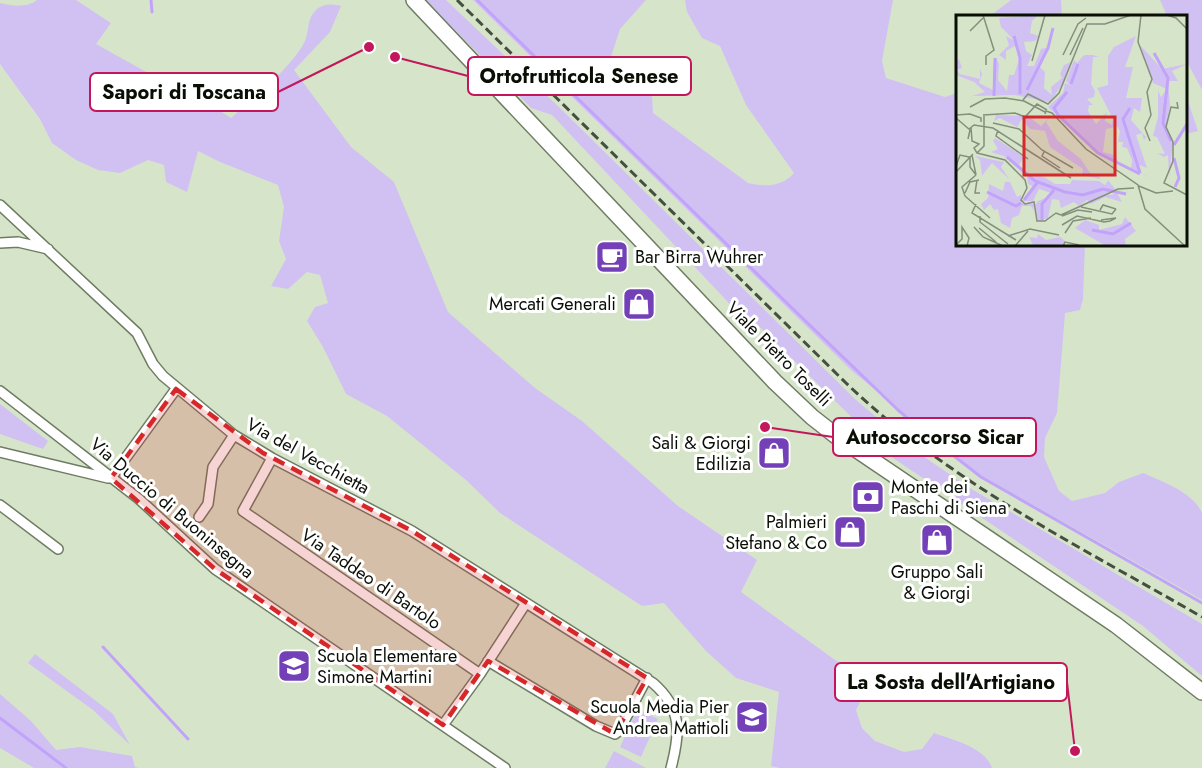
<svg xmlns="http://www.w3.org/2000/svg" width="1202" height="768" font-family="Jost,sans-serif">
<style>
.green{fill:#d1c1f3}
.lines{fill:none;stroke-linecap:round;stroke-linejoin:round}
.stream{stroke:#c2a3fa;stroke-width:3}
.street-casing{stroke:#6f7c64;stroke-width:12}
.primary-casing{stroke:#6f7c64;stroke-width:18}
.street{stroke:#fff;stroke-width:9}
.primary{stroke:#fff;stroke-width:15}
.rail{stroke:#464e3f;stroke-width:3;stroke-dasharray:9 4.5;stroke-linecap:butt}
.marked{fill:#d62828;fill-opacity:0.2;stroke:#d62828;stroke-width:4.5;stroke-dasharray:12 8;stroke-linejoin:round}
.labels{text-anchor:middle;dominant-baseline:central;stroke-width:6;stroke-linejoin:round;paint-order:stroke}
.poi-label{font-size:18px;fill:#0a0f06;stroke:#fff;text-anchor:end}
.street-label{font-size:18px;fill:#0a0f06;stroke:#fff}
.inset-river{fill:none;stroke:#c2a3fa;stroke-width:3}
.inset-road{fill:none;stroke:#848f7c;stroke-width:1.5}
.view{fill:#d62828;fill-opacity:0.15;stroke:#d62828;stroke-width:3}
.inset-edge{fill:none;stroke:#0a0f06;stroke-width:3}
.leader{fill:none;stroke:#c2185b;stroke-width:2}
.callout-dot{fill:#c2185b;stroke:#fff;stroke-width:2}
.callout{fill:#fff;stroke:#c2185b;stroke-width:2}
.callout-label{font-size:20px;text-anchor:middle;font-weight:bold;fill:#0a0f06}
</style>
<rect width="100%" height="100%" fill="#d6e5ca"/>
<!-- green -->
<path class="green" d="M37,0H76L111,23L96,44L159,79L163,74L231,118C252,100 293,66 305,41C309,31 307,19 315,11C323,3 331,4 341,6L330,32L294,70L351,147L394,182L448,312L535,388L582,421L678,506L757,560L741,592L842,665L870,696L861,700L856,710L862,728L875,741L904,752L922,749L934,733C953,740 985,747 992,768H780L771,766L779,692L736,678L706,651L664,603L642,606L500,513L466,480L387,416L346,394L323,347L307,321L315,307L328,303L320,275L307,272L288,289L271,286L286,259L279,241L284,207L278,185L220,162L198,151L187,192L166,182L164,165L148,160L120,173L98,170L76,160L52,143L40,119L0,64V3C12,6 27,8 37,0Z
M426,0H446L561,109L856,400L923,456L968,487L1202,624V676L1143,626L893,458L758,325L741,316L552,115L531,108Z
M473,0H646L620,29L610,60L629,76H651L653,113L748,183C764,187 782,187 794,173L746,105L720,46L702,38L687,12L685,0H893L882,61L886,78L945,97L957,93L958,244L1085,245L1083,299L1080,310L1065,313L1057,413L1045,438L1044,457L1059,491L1072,501L1105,493L1119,482L1143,473C1163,482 1193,492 1202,513V600L980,475L852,371Z
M1011,0H1061L1062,16H990Z
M1160,0H1202V90L1186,60V16H1167Z
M1186,95L1198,131L1186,134Z
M0,404L48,441L43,449L0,434Z
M35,654L113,714L130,745L93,710L28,663Z
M0,694L31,721L56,750L80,747L132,756L135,767L139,768H34L0,748Z
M638,709L658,719L641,757L620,747Z
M614,751L646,768H605Z"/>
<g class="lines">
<!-- stream -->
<path class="stream" d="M151,0L152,12
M477,0L792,308L898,410L931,438L981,477L1202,603
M103,647L188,739
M0,718L66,768"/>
<!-- street casing -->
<g class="street-casing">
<path id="street" d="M0,205L137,333L153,364L163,376L234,435L272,458L412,531L653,683C683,709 680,734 671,768
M0,243L18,242L48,249
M0,391L139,499L215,569L505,768
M0,452L108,478
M272,458L243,511L480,674
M111,478L176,389
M0,505L58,549
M199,517L208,504L213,467L234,435
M488,661L596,726L615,734L619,731L647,678
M443,725L480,674L526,603"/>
</g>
<!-- primary casing -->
<g class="primary-casing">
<path id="primary" d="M414,0L775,382L812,417L835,435L1116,625L1202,692"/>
</g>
<!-- street -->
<use href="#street" class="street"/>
<!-- primary -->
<use href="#primary" class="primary"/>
<!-- rail -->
<path class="rail" d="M457,0L846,383C949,482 1079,546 1202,617"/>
</g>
<!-- marked area -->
<path class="marked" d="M176,389L263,453L412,531L647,678L615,734L488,661L443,725L215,569L111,478Z"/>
<!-- icons -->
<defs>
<g id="cafe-square" transform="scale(1.725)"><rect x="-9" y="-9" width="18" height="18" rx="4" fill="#7340b7" stroke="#fff"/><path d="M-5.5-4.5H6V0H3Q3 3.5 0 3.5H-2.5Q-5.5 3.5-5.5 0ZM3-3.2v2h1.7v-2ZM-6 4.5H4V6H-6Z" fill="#fff"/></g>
<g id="shop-square" transform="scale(1.725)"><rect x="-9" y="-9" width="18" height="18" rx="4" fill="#7340b7" stroke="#fff"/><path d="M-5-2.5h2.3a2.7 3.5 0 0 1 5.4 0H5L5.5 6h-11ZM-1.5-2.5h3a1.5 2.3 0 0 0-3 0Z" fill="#fff"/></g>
<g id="bank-square" transform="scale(1.725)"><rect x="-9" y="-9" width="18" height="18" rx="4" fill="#7340b7" stroke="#fff"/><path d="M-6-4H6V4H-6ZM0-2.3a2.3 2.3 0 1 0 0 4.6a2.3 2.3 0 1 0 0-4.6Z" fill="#fff"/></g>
<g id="school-square" transform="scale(1.725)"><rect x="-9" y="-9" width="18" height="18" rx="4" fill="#7340b7" stroke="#fff"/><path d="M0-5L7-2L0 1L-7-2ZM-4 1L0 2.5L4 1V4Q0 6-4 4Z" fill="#fff"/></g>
</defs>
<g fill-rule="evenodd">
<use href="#cafe-square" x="612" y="257"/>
<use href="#shop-square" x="639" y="304"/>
<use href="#shop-square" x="774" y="453"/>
<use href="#bank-square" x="868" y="497"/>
<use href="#shop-square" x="850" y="532"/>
<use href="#shop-square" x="937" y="540"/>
<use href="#school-square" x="294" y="666"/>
<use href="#school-square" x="752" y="717"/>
</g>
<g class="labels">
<!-- poi labels -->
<g class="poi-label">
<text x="635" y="257" text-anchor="start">Bar Birra Wuhrer</text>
<text x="616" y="304">Mercati Generali</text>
<text x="751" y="443">Sali &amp; Giorgi<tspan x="751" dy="21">Edilizia</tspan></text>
<text x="891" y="487" text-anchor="start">Monte dei<tspan x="891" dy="21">Paschi di Siena</tspan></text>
<text x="827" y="522">Palmieri<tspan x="827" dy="21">Stefano &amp; Co</tspan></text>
<text x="937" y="572" text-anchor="middle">Gruppo Sali<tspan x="937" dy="21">&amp; Giorgi</tspan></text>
<text x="317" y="656" text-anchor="start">Scuola Elementare<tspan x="317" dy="21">Simone Martini</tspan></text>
<text x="729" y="707">Scuola Media Pier<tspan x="729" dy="21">Andrea Mattioli</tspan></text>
</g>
<!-- street labels -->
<g class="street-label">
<text transform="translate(779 354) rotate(45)">Viale Pietro Toselli</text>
<text transform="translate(308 456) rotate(29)">Via del Vecchietta</text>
<text transform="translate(172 508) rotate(40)">Via Duccio di Buoninsegna</text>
<text transform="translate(371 579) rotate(34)">Via Taddeo di Bartolo</text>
</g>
</g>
<!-- overview -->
<g transform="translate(956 15)">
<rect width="231" height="231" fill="#d6e5ca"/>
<path d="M82,0L76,6L74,18L83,21L79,26L68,27L70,36L76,40L71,51H78L85,34L93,32L83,51L89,57L88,73L96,80L95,72L106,63L104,59L108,50L115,47L107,68L94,87L59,80L16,81L29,77L18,67L0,60V48L3,44L6,53L0,55L4,59L24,64V54L26,59L23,68L37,75L40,42L43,49L42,65L51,76L53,60H58L64,42L59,31L50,36V45L43,40L53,30L50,21L59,26L45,12L43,3ZM180,21L169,52H177L170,83H186L184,97L178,93L175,105L190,122L188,125L186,118L180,120L191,153L183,150L186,159L208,169L142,138L92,92L107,78L109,68L114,70L110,66L118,45L121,48L128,40H137L143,42H137L135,69L139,76L138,82L131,84L137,90H133L132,96L140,109L151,97L149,106L156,110L157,104L141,73L152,70V41L158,32ZM158,107L164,116L162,127H167L166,132L171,133L176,145L175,153L165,150L158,140L147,137L150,114L159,112ZM184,30L206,54L231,49L216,56L222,66H212L214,90L210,111L217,127L213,162L212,140L208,142L201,138L209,139L201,122L197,121L202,102V76L205,82L211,74L197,68ZM40,100L72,101L85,111L94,102L90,107L102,126L125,144L134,158L143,160L144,164L126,160L127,154L94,132L89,116L74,114L66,104L61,112L44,103L38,106ZM39,123L68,142L63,150L72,159L88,162L99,169H114L116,165L143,166L149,170L152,165L160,175L148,179L156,180L160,176L166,187L149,182L135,189L131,185L123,191L118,187L105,193L103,185L96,184L92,203L82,206L79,190L82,186L92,182L95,178L83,174L77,186H66L78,172L72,169L71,161L48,141L35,137L42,134L37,126ZM19,141L48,147L45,152L53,164L36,148L26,161L24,145ZM49,167H54L61,182L65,180L66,188L78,189L77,195L75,191H66L63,200L56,203L54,213L45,208L42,194L38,195L34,189L28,195L25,189L32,183L33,169L47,176ZM169,202L180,216L169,224L170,231H150L119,213L129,205L143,210V215L166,209ZM82,219L90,225L104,222L109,226L106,231L77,230L73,222L81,223Z" fill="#d1c1f3" fill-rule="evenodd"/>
<path class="inset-river" d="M58,21L64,43V79M198,38L212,63L207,108L215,126M115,69L122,49M71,75L92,33L97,13M111,77L98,93L102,100L142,138L184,159M38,81L39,43M174,93L167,104L184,158M218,130L231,109M51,142L79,166L109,177L127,180L147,174L170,179M218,143L223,163L219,172M31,177L60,191L65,188M68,185L81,168M86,205V189L98,175M136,215L157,219L175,208"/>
<path class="inset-road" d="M27,0L38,35L30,41V50M185,0L182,27L196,64L191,77L195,100L189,113L194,126M211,0L220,3L231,14M14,16L27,3M107,40L122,9L130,3M114,40L127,13M76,46L89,0M67,85L72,79L92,89L103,78L131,9H149L175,0M221,87L222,93L215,92L210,112L217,127V146L208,168L231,180M14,92L29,84L49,83L68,86L89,97M89,99L90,96L96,98L130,134L182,170L189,194L229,231M0,100L14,99L25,103V107M27,100L59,98L69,102L81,89L91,95M0,103L14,115L12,124M37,108L63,114L86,135L117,153M15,112L16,126L23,129L18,133L21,138M13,114L18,110L37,113L115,163M42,115L40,121L72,144M88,137L86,141L104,153M21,138L49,145L69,165L71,173L65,185L69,189L78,187L81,206H89L100,198L105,200M21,138L28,131V101M16,140L20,160M14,141V152L20,160M0,151L4,140L13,142M0,157L17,139M21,165L19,178H24M183,171L200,178L217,176M9,178L14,167L23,165M9,181L34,203M9,181L6,172L20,160M20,189L16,198L60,225M125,192L156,199L160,194M144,195L147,190L160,194M105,200L162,174L178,173M24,201V207L52,229M106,201L122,195L136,197M106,210L121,201L148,207L154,206L160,203L145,205M18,212L27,222L47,231M23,213L40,227M109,218L117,206L135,203M52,221L74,214L103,220M0,230L6,224V212L13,223L11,231M59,231L72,216M107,231L109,227L123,230"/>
<path class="view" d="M68,102H159V160H68Z"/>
<rect width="231" height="231" class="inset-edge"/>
</g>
<!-- callouts -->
<path class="leader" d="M395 57L468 76M369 47L278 92M765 427L833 437M1075 751L1067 682"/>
<g class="callout-dot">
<circle cx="395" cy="57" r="6"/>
<circle cx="369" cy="47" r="6"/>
<circle cx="765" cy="427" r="6"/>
<circle cx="1075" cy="751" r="6"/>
</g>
<g class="callout">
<rect x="468" y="57" width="223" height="38" rx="6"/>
<rect x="90" y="73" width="188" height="38" rx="6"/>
<rect x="833" y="418" width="203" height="38" rx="6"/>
<rect x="835" y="663" width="232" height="38" rx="6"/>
</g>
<g class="callout-label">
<text x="579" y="83">Ortofrutticola Senese</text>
<text x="184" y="99">Sapori di Toscana</text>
<text x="935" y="444">Autosoccorso Sicar</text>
<text x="951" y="689">La Sosta dell'Artigiano</text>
</g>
</svg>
